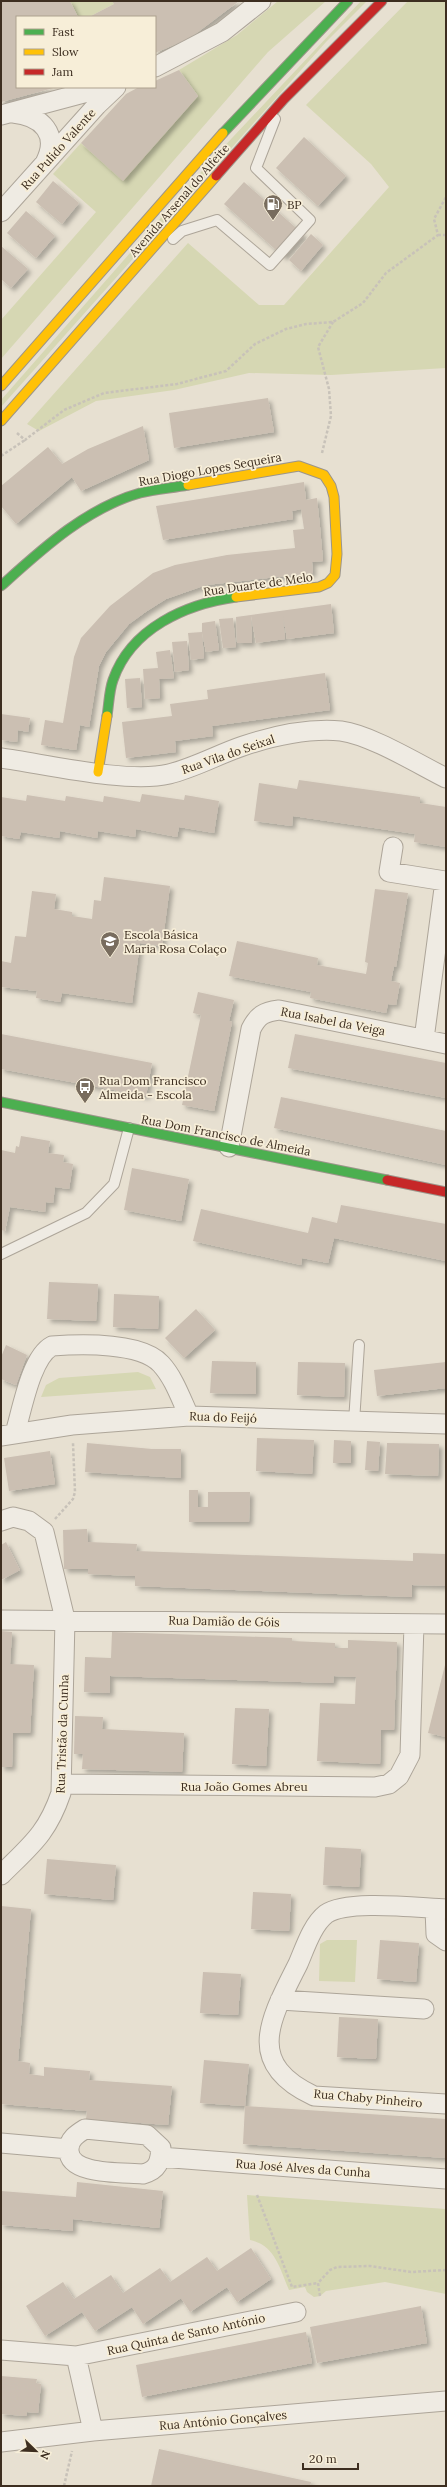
<svg xmlns="http://www.w3.org/2000/svg" width="447" height="2487" font-family="Lora,serif">
<style>
.green{fill:#d6d7b3}
.building{fill:#cbbfb2;filter:url(#shadow)}
.lines{fill:none;stroke-linecap:round;stroke-linejoin:round}
.lane-casing{stroke:#ada599;stroke-width:12}
.street-casing{stroke:#ada599;stroke-width:21}
.fast-casing{stroke:#9c958a;stroke-width:11}
.slow-casing{stroke:#9c958a;stroke-width:11}
.jam-casing{stroke:#9c958a;stroke-width:11}
.path{stroke:#c8c2b9;stroke-width:2.5;stroke-dasharray:3 2;stroke-linecap:butt}
.lane{stroke:#efebe3;stroke-width:10}
.street{stroke:#efebe3;stroke-width:19}
.fast{stroke:#4caf50;stroke-width:9}
.slow{stroke:#ffc107;stroke-width:9}
.jam{stroke:#c62828;stroke-width:9}
.labels{text-anchor:middle;dominant-baseline:central;stroke-width:3.5;stroke-linejoin:round;paint-order:stroke}
.street-label{font-size:12px;fill:#3d2e20;stroke:#f7eed8}
.poi-label{font-size:12px;fill:#3d2e20;stroke:#f7eed8;text-anchor:start}
</style>
<defs>
<filter id="shadow"><feDropShadow dx="3.5" dy="3.5" stdDeviation="2" flood-color="#0004"/></filter>
</defs>
<rect width="100%" height="100%" fill="#e7e0d1"/>
<!-- green -->
<path class="green" d="M70,1H112L114,4L89,17H78Z
M278,1H326L268,52L1,359V320L96,212L53,174L81,143L123,180L198,96L179,70L237,35Z
M361,1H367L326,42L1,407V400L216,155Z
M408,1H446V368L331,375L249,373L174,390L96,401L39,431L27,424L188,243L259,305H284L389,187L371,164L306,105Z
M138,1372L150,1377L156,1389L41,1397L46,1385L59,1378Z
M327,1940H357L355,1982L319,1981L320,1944Z
M247,2195L446,2209V2294L385,2282L326,2291L320,2296L314,2297L307,2292L305,2287L289,2290C280,2269 275,2245 250,2240Z"/>
<!-- building -->
<path class="building" d="M1,1H70L78,17H17V87H57L1,102Z
M112,1H239L190,38L155,53V17H89L114,4Z
M179,70L198,96L123,181L81,143L126,94L139,87H155V81Z
M304,137L346,176L318,206L276,168Z
M53,181L79,203L62,224L36,202Z
M244,182L304,235L284,257L224,204Z
M26,211L55,236L36,258L7,233Z
M311,234L323,245L301,271L289,260Z
M1,246L28,269L11,288L1,279Z
M268,398L274,432L174,448L169,413Z
M143,426L149,460L81,491L72,477L16,524L1,506V486L48,447L62,464L88,449Z
M304,482L306,500L317,498L320,527L323,561L312,562L313,573L206,585L166,599L147,611L129,624L106,652L99,666L89,727L80,725L76,750L41,745L45,720L63,723L74,657L81,638L110,606L153,573L175,565L227,555L295,548L293,530L304,529L301,509L292,511L293,519L163,540L156,506Z
M331,604L334,633L287,639L283,616L285,639L256,643L251,616L252,643H237L236,617Z
M233,618L236,647L223,648L219,619Z
M215,621L219,650L206,652L202,633L204,658L191,660L188,633L202,632V623Z
M187,641L189,670L175,672L172,642Z
M170,650L174,678L159,679L160,698L145,699L143,669L158,668L156,652Z
M325,673L330,710L212,726L213,736L175,741L176,752L126,758L122,722L172,716L170,704L208,699L207,690Z
M140,678L142,707L127,708L125,679Z
M1,714L30,718L28,732L18,730L17,742L1,740Z
M299,780L420,797V803L446,807V847L414,842L415,834L293,816L292,826L254,821L259,783L297,789Z
M142,794L184,800L185,795L219,801L214,833L179,827L177,837L136,829L135,837L98,831L97,838L60,831L59,838L21,832L19,839L1,836V797L26,801L27,795L65,801L66,796L103,802L104,796L140,802Z
M104,877L170,886L162,946L140,943L132,1003L62,993L60,1002L36,998L37,991L1,987V961L11,963L15,936L26,937L32,891L56,894L54,909L72,912V916L92,919L94,900L101,901Z
M375,889L408,893L396,967L394,966L391,981L400,983L396,1005L388,1004L386,1013L310,998L311,992L229,976L237,941L318,958L317,965L366,974L368,963L365,962Z
M198,992L234,1000L229,1021L232,1022L214,1111L182,1105L201,1015L193,1013Z
M1,1034L152,1063L146,1096L1,1069Z
M295,1034L446,1063V1098L288,1068Z
M281,1097L446,1131V1165L274,1128Z
M21,1136L50,1141L48,1153L64,1155L63,1162L73,1164L69,1189L55,1187L53,1203L46,1202L45,1212L10,1207L5,1231L1,1230V1150L15,1153L16,1146L19,1147Z
M132,1168L189,1179L181,1221L124,1210Z
M341,1205L446,1224V1261L334,1238L328,1263L302,1258L301,1265L193,1241L201,1209L308,1233L312,1217L337,1223Z
M49,1282L98,1284L96,1321L47,1319Z
M114,1294L159,1296L158,1329L113,1327Z
M196,1309L215,1330L184,1358L165,1338Z
M6,1345L27,1355L16,1385L1,1379V1357Z
M212,1361L256,1362V1394L210,1393Z
M298,1362L345,1363L344,1397L297,1395Z
M446,1362V1388L377,1396L374,1370Z
M257,1438L314,1440L312,1474L256,1471Z
M334,1440L351,1441V1463H333Z
M367,1441L380,1442L378,1471L365,1470Z
M87,1443L152,1449H181V1478L85,1472Z
M387,1443L439,1444L438,1476L385,1474Z
M50,1451L55,1484L9,1491L4,1458Z
M189,1490H198V1507H208V1492H250L249,1522H189Z
M87,1529L88,1542L137,1544L136,1551L413,1561V1553L446,1554V1586L412,1585V1597L135,1586V1576L88,1574V1569H64L63,1530Z
M6,1542L20,1570L1,1580V1545Z
M1,1631L12,1632L10,1664L34,1665L30,1733H13L12,1767H1Z
M112,1632L292,1638V1641L335,1643V1648H348V1640L397,1642L394,1730H381L380,1764L317,1761L320,1703L355,1704L356,1677L334,1676L333,1683L110,1676V1693L84,1692L85,1657L111,1658Z
M445,1665H446V1737L428,1733Z
M235,1708L269,1709L266,1766L232,1764Z
M75,1716L103,1717L102,1729L184,1733L182,1772L82,1769L83,1754H74Z
M325,1847L361,1849L359,1887L323,1885Z
M47,1859L116,1865L113,1900L44,1894Z
M253,1892L291,1894L289,1931L251,1929Z
M1,1906L31,1909L18,2061L30,2063L29,2074L44,2076V2067L90,2071L89,2080L172,2086L168,2125L86,2119L87,2111L1,2104Z
M380,1940L419,1943L416,1982L377,1979Z
M203,1972L241,1974L238,2015L200,2013Z
M339,2017L378,2019L376,2059L337,2057Z
M204,2060L249,2064L245,2106L446,2119V2158L243,2144L245,2106L200,2103Z
M77,2182L163,2191L159,2228L73,2219V2231L1,2225V2191L76,2197Z
M251,2248L271,2279L237,2302L227,2287L190,2312L181,2298L143,2324L132,2307L95,2331L82,2312L45,2336L26,2306L63,2282L74,2299L111,2275L123,2293L160,2268L170,2282L207,2257L217,2271Z
M421,2306L427,2343L317,2363L310,2327Z
M306,2332L312,2363L142,2397L136,2365Z
M1,2376L37,2379L36,2383L41,2384L38,2413L27,2412L26,2416L1,2414Z
M159,2449L311,2482L310,2486H151Z"/>
<g class="lines">
<!-- lane casing -->
<g class="lane-casing">
<path id="lane" d="M173,239L182,231L217,220L270,265L310,220L256,168L275,119
M1,1254L86,1213L114,1184L129,1128
M354,1422L359,1345"/>
</g>
<!-- street casing -->
<g class="street-casing">
<path id="street" d="M155,67L222,32L261,1
M13,113C42,116 60,134 45,163
M1,115L106,87
M1,212L97,105L116,87
M1,758C45,764 128,784 169,774C194,768 219,754 243,746C273,736 308,728 341,731C371,735 418,764 446,778
M393,847L389,872L445,881L424,1039
M229,1147L251,1029C258,1015 264,1012 279,1010L446,1044
M15,1433C22,1410 31,1357 52,1346C81,1344 141,1342 161,1364C174,1378 181,1399 189,1416
M1,1436L72,1425L189,1416L446,1424
M1,1521L13,1517L29,1521L44,1532L65,1619L61,1793C47,1834 31,1845 1,1875
M1,1620L446,1624
M62,1784L375,1787L389,1784L399,1776L410,1755L414,1624
M435,1909L436,1934L446,1941
M446,1909C419,1908 347,1899 326,1914C312,1925 305,1948 298,1964C271,2018 243,2063 314,2096L446,2104
M280,2000L424,2009
M85,2129L147,2135L161,2148C160,2162 158,2170 143,2174C124,2172 67,2176 69,2149C69,2139 77,2134 85,2129Z
M1,2143L69,2149
M160,2157L446,2179
M1,2350L76,2356L296,2312
M76,2356L93,2431
M1,2442L93,2431L446,2401"/>
</g>
<!-- fast casing -->
<g class="fast-casing">
<path id="fast" d="M223,133L348,1
M1,586C41,550 86,508 140,493C155,489 172,488 188,485
M107,716C109,704 109,691 113,680C131,628 186,604 236,597
M1,1102L387,1180"/>
</g>
<!-- slow casing -->
<g class="slow-casing">
<path id="slow" d="M1,386L223,133
M1,421L216,176
M188,485L299,466L324,475L331,486L334,497L337,554L335,575L328,583L319,587L236,597
M98,772L107,716"/>
</g>
<!-- jam casing -->
<g class="jam-casing">
<path id="jam" d="M216,176L284,99L382,1
M387,1180L446,1192"/>
</g>
<!-- path -->
<path class="path" d="M438,235H446
M17,433L25,440L64,410L104,393L177,384L226,371L255,344L286,329L306,324L333,322L363,303L386,273L438,235L434,219L446,197
M322,453L331,416L329,389L318,347L333,322
M1,456L25,440
M55,1519L73,1499L75,1492L73,1443
M257,2195L292,2287L318,2283
M320,2296L318,2283L330,2270L337,2267L370,2266L411,2272L446,2270
M64,2486L72,2451"/>
<!-- lane -->
<use href="#lane" class="lane"/>
<!-- street -->
<use href="#street" class="street"/>
<!-- fast -->
<use href="#fast" class="fast"/>
<!-- slow -->
<use href="#slow" class="slow"/>
<!-- jam -->
<use href="#jam" class="jam"/>
</g>
<!-- icons -->
<defs>
<g id="fuel-pin" transform="scale(1)"><path d="M0 17L-7.5 6A9.5 9.5 0 1 1 7.5 6Z" fill="#786c5e" stroke="#f7eed8"/><path d="M-5.5-6h7V0h2V4h1.3V-2.5L3-4.5l.8-.8L6-3V5H2.5V1h-1V6h-7ZM-4.2-4.7v3.2H.2V-4.7Z" fill="#fff"/></g>
<g id="school-pin" transform="scale(1)"><path d="M0 17L-7.5 6A9.5 9.5 0 1 1 7.5 6Z" fill="#786c5e" stroke="#f7eed8"/><path d="M0-5L7-2L0 1L-7-2ZM-4 1L0 2.5L4 1V4Q0 6-4 4Z" fill="#fff"/></g>
<g id="bus-pin" transform="scale(1)"><path d="M0 17L-7.5 6A9.5 9.5 0 1 1 7.5 6Z" fill="#786c5e" stroke="#f7eed8"/><path d="M-5-6H5V4H4V6H2V4H-2V6H-4V4H-5ZM-3.5-4V0h7V-4ZM-3.5 1.2v1.5H-2V1.2ZM2 1.2v1.5H3.5V1.2Z" fill="#fff"/></g>
</defs>
<g fill-rule="evenodd">
<use href="#fuel-pin" x="273" y="204"/>
<use href="#school-pin" x="110" y="941"/>
<use href="#bus-pin" x="85" y="1087"/>
</g>
<g class="labels">
<!-- street labels -->
<g class="street-label">
<text transform="translate(58 149) rotate(-48)">Rua Pulido Valente</text>
<text transform="translate(179 200) rotate(-49)">Avenida Arsenal do Alfeite</text>
<text transform="translate(210 469) rotate(-10)">Rua Diogo Lopes Sequeira</text>
<text transform="translate(258 584) rotate(-8)">Rua Duarte de Melo</text>
<text transform="translate(228 754) rotate(-19)">Rua Vila do Seixal</text>
<text transform="translate(333 1021) rotate(11)">Rua Isabel da Veiga</text>
<text transform="translate(226 1135) rotate(11)">Rua Dom Francisco de Almeida</text>
<text transform="translate(223 1417) rotate(2)">Rua do Feijó</text>
<text transform="translate(224 1621) rotate(1)">Rua Damião de Góis</text>
<text transform="translate(62 1734) rotate(-88)">Rua Tristão da Cunha</text>
<text x="244" y="1786">Rua João Gomes Abreu</text>
<text transform="translate(368 2098) rotate(5)">Rua Chaby Pinheiro</text>
<text transform="translate(303 2168) rotate(4)">Rua José Alves da Cunha</text>
<text transform="translate(186 2334) rotate(-12)">Rua Quinta de Santo António</text>
<text transform="translate(223 2420) rotate(-5)">Rua António Gonçalves</text>
</g>
<!-- poi labels -->
<g class="poi-label">
<text x="287" y="204">BP</text>
<text x="124" y="934">Escola Básica<tspan x="124" dy="14">Maria Rosa Colaço</tspan></text>
<text x="99" y="1080">Rua Dom Francisco<tspan x="99" dy="14">Almeida - Escola</tspan></text>
</g>
</g>
<!-- border -->
<rect width="447" height="2487" fill="none" stroke="#3d2e20" stroke-width="4"/>
<!-- legend -->
<rect x="16" y="16" width="140" height="72" fill="#f7eed8" stroke="#ada18e"/>
<rect x="24" y="29" width="20" height="6" fill="#4caf50" stroke="#ada18e"/>
<text x="52" y="36" font-size="12" fill="#3d2e20">Fast</text>
<rect x="24" y="49" width="20" height="6" fill="#ffc107" stroke="#ada18e"/>
<text x="52" y="56" font-size="12" fill="#3d2e20">Slow</text>
<rect x="24" y="69" width="20" height="6" fill="#c62828" stroke="#ada18e"/>
<text x="52" y="76" font-size="12" fill="#3d2e20">Jam</text>
<!-- north arrow -->
<g transform="translate(36 2451) rotate(113)" stroke="#f7eed8" stroke-width="3" paint-order="stroke">
<path d="M0-3L7 15L0 10L-7 15Z" fill="#3d2e20"/>
<text y="-6" font-size="11" font-weight="bold" text-anchor="middle" fill="#3d2e20">N</text>
</g>
<!-- scale -->
<path d="M303 2463v6h55v-6" fill="none" stroke="#3d2e20" stroke-width="2"/>
<text x="309" y="2463" font-size="12" fill="#3d2e20" stroke="#f7eed8" stroke-width="3" paint-order="stroke">20 m</text>
</svg>
